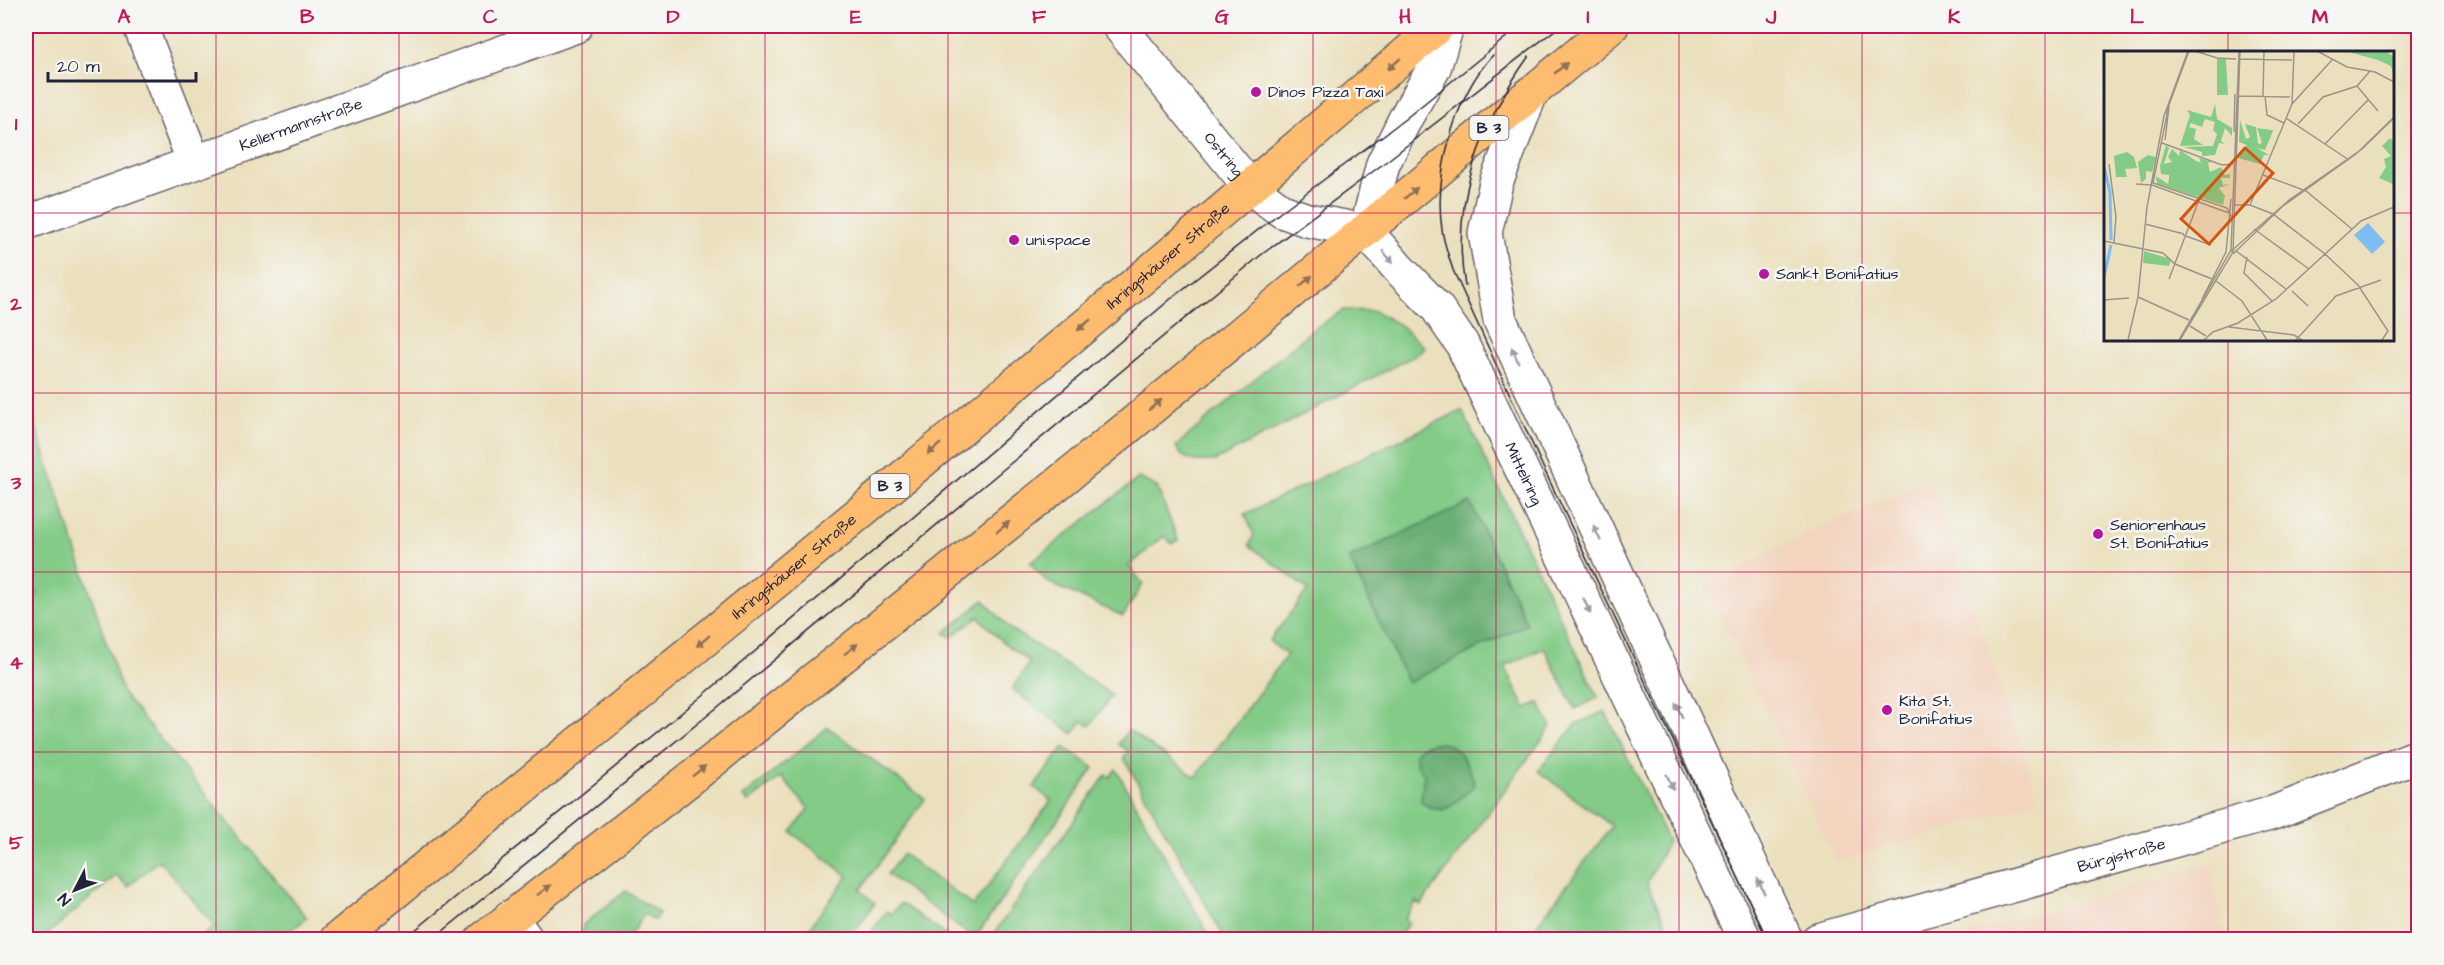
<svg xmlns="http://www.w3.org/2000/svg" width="2444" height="965" font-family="'Architects Daughter',sans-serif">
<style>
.built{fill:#f3d4bf}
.green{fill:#83cb87;stroke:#527661;stroke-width:1.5}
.forest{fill:#6aaf74;stroke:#466858;stroke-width:1.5}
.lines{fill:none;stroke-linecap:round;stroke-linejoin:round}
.minor-casing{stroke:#686469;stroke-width:36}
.primary-casing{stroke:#686469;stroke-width:36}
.minor{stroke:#fff;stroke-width:33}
.primary{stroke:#febc70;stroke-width:33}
.tram{stroke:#22223b;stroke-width:1.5}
.oneway{fill:#906f56}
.oneway2{fill:#9c9ca7}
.grid{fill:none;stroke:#c2185b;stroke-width:1.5;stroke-opacity:0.55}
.poi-dot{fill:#b5179e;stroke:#f6f6f2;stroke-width:2}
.labels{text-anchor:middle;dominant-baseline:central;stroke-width:5;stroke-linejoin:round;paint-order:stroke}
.shield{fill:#f6f6f2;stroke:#626272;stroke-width:1.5}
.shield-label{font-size:15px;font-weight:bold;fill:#22223b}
.poi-label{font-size:16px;fill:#22223b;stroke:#f6f6f2;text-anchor:start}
.street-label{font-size:16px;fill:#22223b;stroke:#f6f6f2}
.inset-river{fill:none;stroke:#7ebcf2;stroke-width:3}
.inset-road{fill:none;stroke:#9b948a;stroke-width:1.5}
.view{fill:#d45411;fill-opacity:0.15;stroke:#d45411;stroke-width:3}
.inset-edge{fill:none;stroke:#22223b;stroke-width:3}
.neatline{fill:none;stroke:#c2185b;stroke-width:2}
.grid-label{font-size:20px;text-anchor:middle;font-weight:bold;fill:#c2185b}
</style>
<rect width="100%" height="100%" fill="#f6f6f2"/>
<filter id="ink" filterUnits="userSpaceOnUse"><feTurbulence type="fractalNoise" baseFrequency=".0167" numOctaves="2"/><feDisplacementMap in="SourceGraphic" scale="12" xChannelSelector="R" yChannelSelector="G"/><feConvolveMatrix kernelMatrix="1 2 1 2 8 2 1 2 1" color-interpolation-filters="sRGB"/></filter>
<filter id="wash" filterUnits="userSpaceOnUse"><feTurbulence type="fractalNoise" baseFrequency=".008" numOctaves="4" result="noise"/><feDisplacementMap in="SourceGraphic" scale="24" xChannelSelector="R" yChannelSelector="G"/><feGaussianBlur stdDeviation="1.35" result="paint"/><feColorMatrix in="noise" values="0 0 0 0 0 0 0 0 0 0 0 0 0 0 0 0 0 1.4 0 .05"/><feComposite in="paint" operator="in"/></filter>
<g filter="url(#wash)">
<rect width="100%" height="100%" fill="#ebe0be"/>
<!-- built -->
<path class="built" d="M1930,481L2026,758L2038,802L1837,862L1705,585L1827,524Z
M2210,864L2225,939H1950Z"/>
<!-- green -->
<path class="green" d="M1344,310L1375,311L1400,325L1424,347L1418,354L1215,461C1199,462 1182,463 1176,446L1312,330Z
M26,396L123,694L307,918L280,939H199L215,926L159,860L128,887L117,875L42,939H26V619L38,593L26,586Z
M1462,410L1598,698L1575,709L1544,648L1505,666L1525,708L1539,703L1551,727L1421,905L1416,902L1404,919L1409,923L1396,939H1225L1124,758L1128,751L1118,744L1128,730L1196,777L1287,655L1269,641L1308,590L1249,545L1254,535L1245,514Z
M1139,478L1157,487L1178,540L1172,544L1164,536L1129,566L1143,584L1123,616L1047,582L1030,563Z
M984,600L1009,628L1112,695L1090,726L1082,721L1073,734L1012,689L1030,662L1004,643L978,617L951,637L944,633Z
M1605,711L1668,841L1647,883L1673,939H1526L1612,826L1538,771L1576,724Z
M828,727L925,799L860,890L875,903L849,939H824L809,928L848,876L791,832L809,809L781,777L748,802L743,797Z
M1064,747L1094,768L977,935L975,933L972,937L887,874L903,854L973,906L1051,801L1034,787Z
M1116,769L1211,939H990L1106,775L1110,777Z
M626,891L659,913L654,921L645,914L627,939H582L583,925Z
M901,903L951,939H866L887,911L891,914Z"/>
<!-- forest -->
<path class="forest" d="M1470,502L1527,624L1408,683L1349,558Z
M1432,743C1437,743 1443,743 1447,744C1461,749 1473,772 1474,786L1451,806L1442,810L1427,806L1421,801L1424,774L1417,766L1415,753L1421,747Z"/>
</g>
<g filter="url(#ink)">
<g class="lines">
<!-- minor casing -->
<g class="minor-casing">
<g id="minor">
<path d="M140,26L194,162"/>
<path id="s1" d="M1119,26L1250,187L1282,211L1307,220L1366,231"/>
<path id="s2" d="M1447,26L1434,68L1405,119L1383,164L1366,231L1398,268L1437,308L1462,344L1745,940"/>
<path d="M1531,93L1496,183L1485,233L1500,320L1786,940"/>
<path id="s3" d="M26,223L576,26"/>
<path d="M510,917L527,940"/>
<path id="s4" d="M1818,940L2273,813L2418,756"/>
</g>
</g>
<!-- primary casing -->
<g class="primary-casing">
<g id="primary">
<path id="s5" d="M336,940C707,639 1077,338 1438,26"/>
<path d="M482,940L690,779L1127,428L1612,26"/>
</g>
</g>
<!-- minor -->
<use href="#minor" class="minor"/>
<!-- primary -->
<use href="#primary" class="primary"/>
<!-- tram -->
<path class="tram" d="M1493,55C1454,97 1434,174 1442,230C1444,244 1449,257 1453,270L1542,465L1768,940
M1465,286C1450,203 1481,123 1529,56
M403,940L707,692L1173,297L1282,211L1405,119L1520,26
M432,940L719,706L1261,255L1383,164L1560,26"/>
</g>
<!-- one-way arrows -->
<defs><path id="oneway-solid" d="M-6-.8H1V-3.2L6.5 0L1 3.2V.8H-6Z" transform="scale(1.5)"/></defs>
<g class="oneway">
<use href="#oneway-solid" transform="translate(1394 64) rotate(139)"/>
<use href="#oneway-solid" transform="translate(1561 68) rotate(-40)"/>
<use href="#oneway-solid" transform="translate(1411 193) rotate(-40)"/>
<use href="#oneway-solid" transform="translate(1306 281) rotate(-40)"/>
<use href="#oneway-solid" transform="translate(1084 325) rotate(140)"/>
<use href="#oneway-solid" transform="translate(1155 405) rotate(-39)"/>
<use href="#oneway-solid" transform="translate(934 449) rotate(140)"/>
<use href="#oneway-solid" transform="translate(1003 527) rotate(-39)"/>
<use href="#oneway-solid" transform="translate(703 641) rotate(140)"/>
<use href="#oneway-solid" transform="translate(851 649) rotate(-38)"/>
<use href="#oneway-solid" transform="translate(699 771) rotate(-39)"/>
<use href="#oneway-solid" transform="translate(544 890) rotate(-37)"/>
</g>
<g class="oneway2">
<use href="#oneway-solid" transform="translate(1388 257) rotate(50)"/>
<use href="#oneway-solid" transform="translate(1515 355) rotate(-114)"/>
<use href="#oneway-solid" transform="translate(1597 533) rotate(-115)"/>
<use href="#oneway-solid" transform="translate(1587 606) rotate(65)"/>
<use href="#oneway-solid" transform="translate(1679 710) rotate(-115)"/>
<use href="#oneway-solid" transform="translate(1670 782) rotate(65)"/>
<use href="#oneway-solid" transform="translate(1761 886) rotate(-115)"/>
</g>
</g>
<!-- grid -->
<path class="grid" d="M216,26V940M399,26V940M582,26V940M765,26V940M948,26V940M1131,26V940M1313,26V940M1496,26V940M1679,26V940M1862,26V940M2045,26V940M2228,26V52M26,213H2105M2392,213H2418M2228,339V940M26,393H2418M26,572H2418M26,752H2418"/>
<!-- markers -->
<g class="poi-dot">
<circle cx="1256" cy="92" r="6"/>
<circle cx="1014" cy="240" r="6"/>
<circle cx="1764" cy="274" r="6"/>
<circle cx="2098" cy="534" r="6"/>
<circle cx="1887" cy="710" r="6"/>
</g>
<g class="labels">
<!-- shield labels -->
<g class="shield">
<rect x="1469.5" y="116" width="39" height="24" rx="4.5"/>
<rect x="870.5" y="474" width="39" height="24" rx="4.5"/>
</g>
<g class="shield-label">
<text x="1489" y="128">B 3</text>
<text x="890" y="486">B 3</text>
</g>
<!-- poi labels -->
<g class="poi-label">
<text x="1268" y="92">Dinos Pizza Taxi</text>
<text x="1026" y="240">uni.space</text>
<text x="1776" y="274">Sankt Bonifatius</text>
<text x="2110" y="525">Seniorenhaus<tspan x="2110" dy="18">St. Bonifatius</tspan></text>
<text x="1899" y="701">Kita St.<tspan x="1899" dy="18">Bonifatius</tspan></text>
</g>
<!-- street labels -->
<g class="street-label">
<text stroke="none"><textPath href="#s3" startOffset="292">Kellermannstraße</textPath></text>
<text stroke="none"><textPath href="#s1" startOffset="166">Ostring</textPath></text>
<text stroke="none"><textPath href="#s5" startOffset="1077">Ihringshäuser Straße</textPath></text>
<text stroke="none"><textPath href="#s2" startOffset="514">Mittelring</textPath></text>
<text stroke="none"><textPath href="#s5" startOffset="591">Ihringshäuser Straße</textPath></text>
<text stroke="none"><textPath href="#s4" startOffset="315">Bürgistraße</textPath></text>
</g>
</g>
<!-- overview -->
<g transform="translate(2104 51)">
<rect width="290" height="290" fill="#ebe0be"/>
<path d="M241,0H281L289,5V22L287,15L274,9ZM113,8H122L124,44H113ZM111,53L113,68L128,77V85L121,77L117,90L121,93L115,92L111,104L98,105V101L80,96L109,95L113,83L109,79L111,71L101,68L98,76L87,72L85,76L92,78L90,88L99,94L76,95L86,64L83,59L107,66ZM136,69L142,88L146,86L141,73L152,76L154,93L158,92L153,77L173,80H169L161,99L153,97L165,104H160L156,113L134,107L143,94L135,91ZM286,87L289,90V133L275,127L282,116L280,108L287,105L278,95ZM62,94L65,97L60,113L68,111L64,106L68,98L75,105L76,99L92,110L97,112L95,107L108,111L104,112L106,121L117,116L121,124L126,123V127H117L119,134L126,133L115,137L121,145L119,154L53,133L52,125L64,133L65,128V124L57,123L56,115ZM23,101L30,106L33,117L21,118L23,126H12L10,105ZM44,104L52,106L48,121L42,120V128L37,132L34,111ZM40,200L67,208L65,215L39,212Z" fill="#83cb87"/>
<path d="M264,172L281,191L268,203L250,184Z" fill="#7ebcf2"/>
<path class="inset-river" d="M0,116L6,141L7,189M0,226L7,194"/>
<path class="inset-road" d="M91,0L113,7L132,8M213,0L243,16L271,21L290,31M136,8L188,9M253,35L274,60M135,45L186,46M159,45L160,0M161,45L163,64L180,72M188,53L190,0M65,54L49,132L123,157L128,167M62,62L85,0M182,67L245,109M194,73L219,46L253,35L266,20M130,81L131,43M61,89L65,56M58,92L118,114L129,113M221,93L264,49M5,113L12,166L10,191M159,124L202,140L248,178M32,133L48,134L125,162M129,154H146L169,163L221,203L254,234L284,280L278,289M146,154L188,53L228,9M41,173L80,183M150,178L205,218M79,184L107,194M0,190L59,202L71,213L108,228M131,199L182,238M125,202L185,149L258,98L290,67M129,203L179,155L252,103L290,66M143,206L140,222L168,250M65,228L95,149M112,230L138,250L163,289M188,240L204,255M34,246L85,269M98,248L122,201L127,148M0,249L25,247M86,275L102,285M125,276L190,284L198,289M24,289L34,246L43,156L60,65L84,0M75,289L127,199L135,0M76,289L129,201L136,0M100,289L109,281L134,272L172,248L257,170L290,156M192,289L232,245L277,229"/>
<path class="view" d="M141,97L169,122L105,193L77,168Z"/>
<rect width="290" height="290" class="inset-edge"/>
</g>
<!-- margin -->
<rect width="2444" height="965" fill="none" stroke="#f6f6f2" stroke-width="66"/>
<!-- north arrow -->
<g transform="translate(75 890) rotate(228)" stroke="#f6f6f2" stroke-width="4.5" paint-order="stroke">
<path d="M0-4.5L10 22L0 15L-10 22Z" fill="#22223b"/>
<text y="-9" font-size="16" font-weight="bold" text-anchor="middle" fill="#22223b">N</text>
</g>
<!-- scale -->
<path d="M48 72v9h148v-9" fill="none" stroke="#22223b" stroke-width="3"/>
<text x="57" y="72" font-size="18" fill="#22223b" stroke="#f6f6f2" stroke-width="4.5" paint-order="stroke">20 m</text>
<rect x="33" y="33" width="2378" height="899" class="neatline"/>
<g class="grid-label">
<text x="124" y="23">A</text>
<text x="307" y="23">B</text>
<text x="490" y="23">C</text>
<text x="673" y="23">D</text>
<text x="856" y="23">E</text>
<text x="1039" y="23">F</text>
<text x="1222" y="23">G</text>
<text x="1405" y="23">H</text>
<text x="1588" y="23">I</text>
<text x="1771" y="23">J</text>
<text x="1954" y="23">K</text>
<text x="2137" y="23">L</text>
<text x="2320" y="23">M</text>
<text x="16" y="130">1</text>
<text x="16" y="310">2</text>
<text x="16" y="489">3</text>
<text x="16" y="669">4</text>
<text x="16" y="849">5</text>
</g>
</svg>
